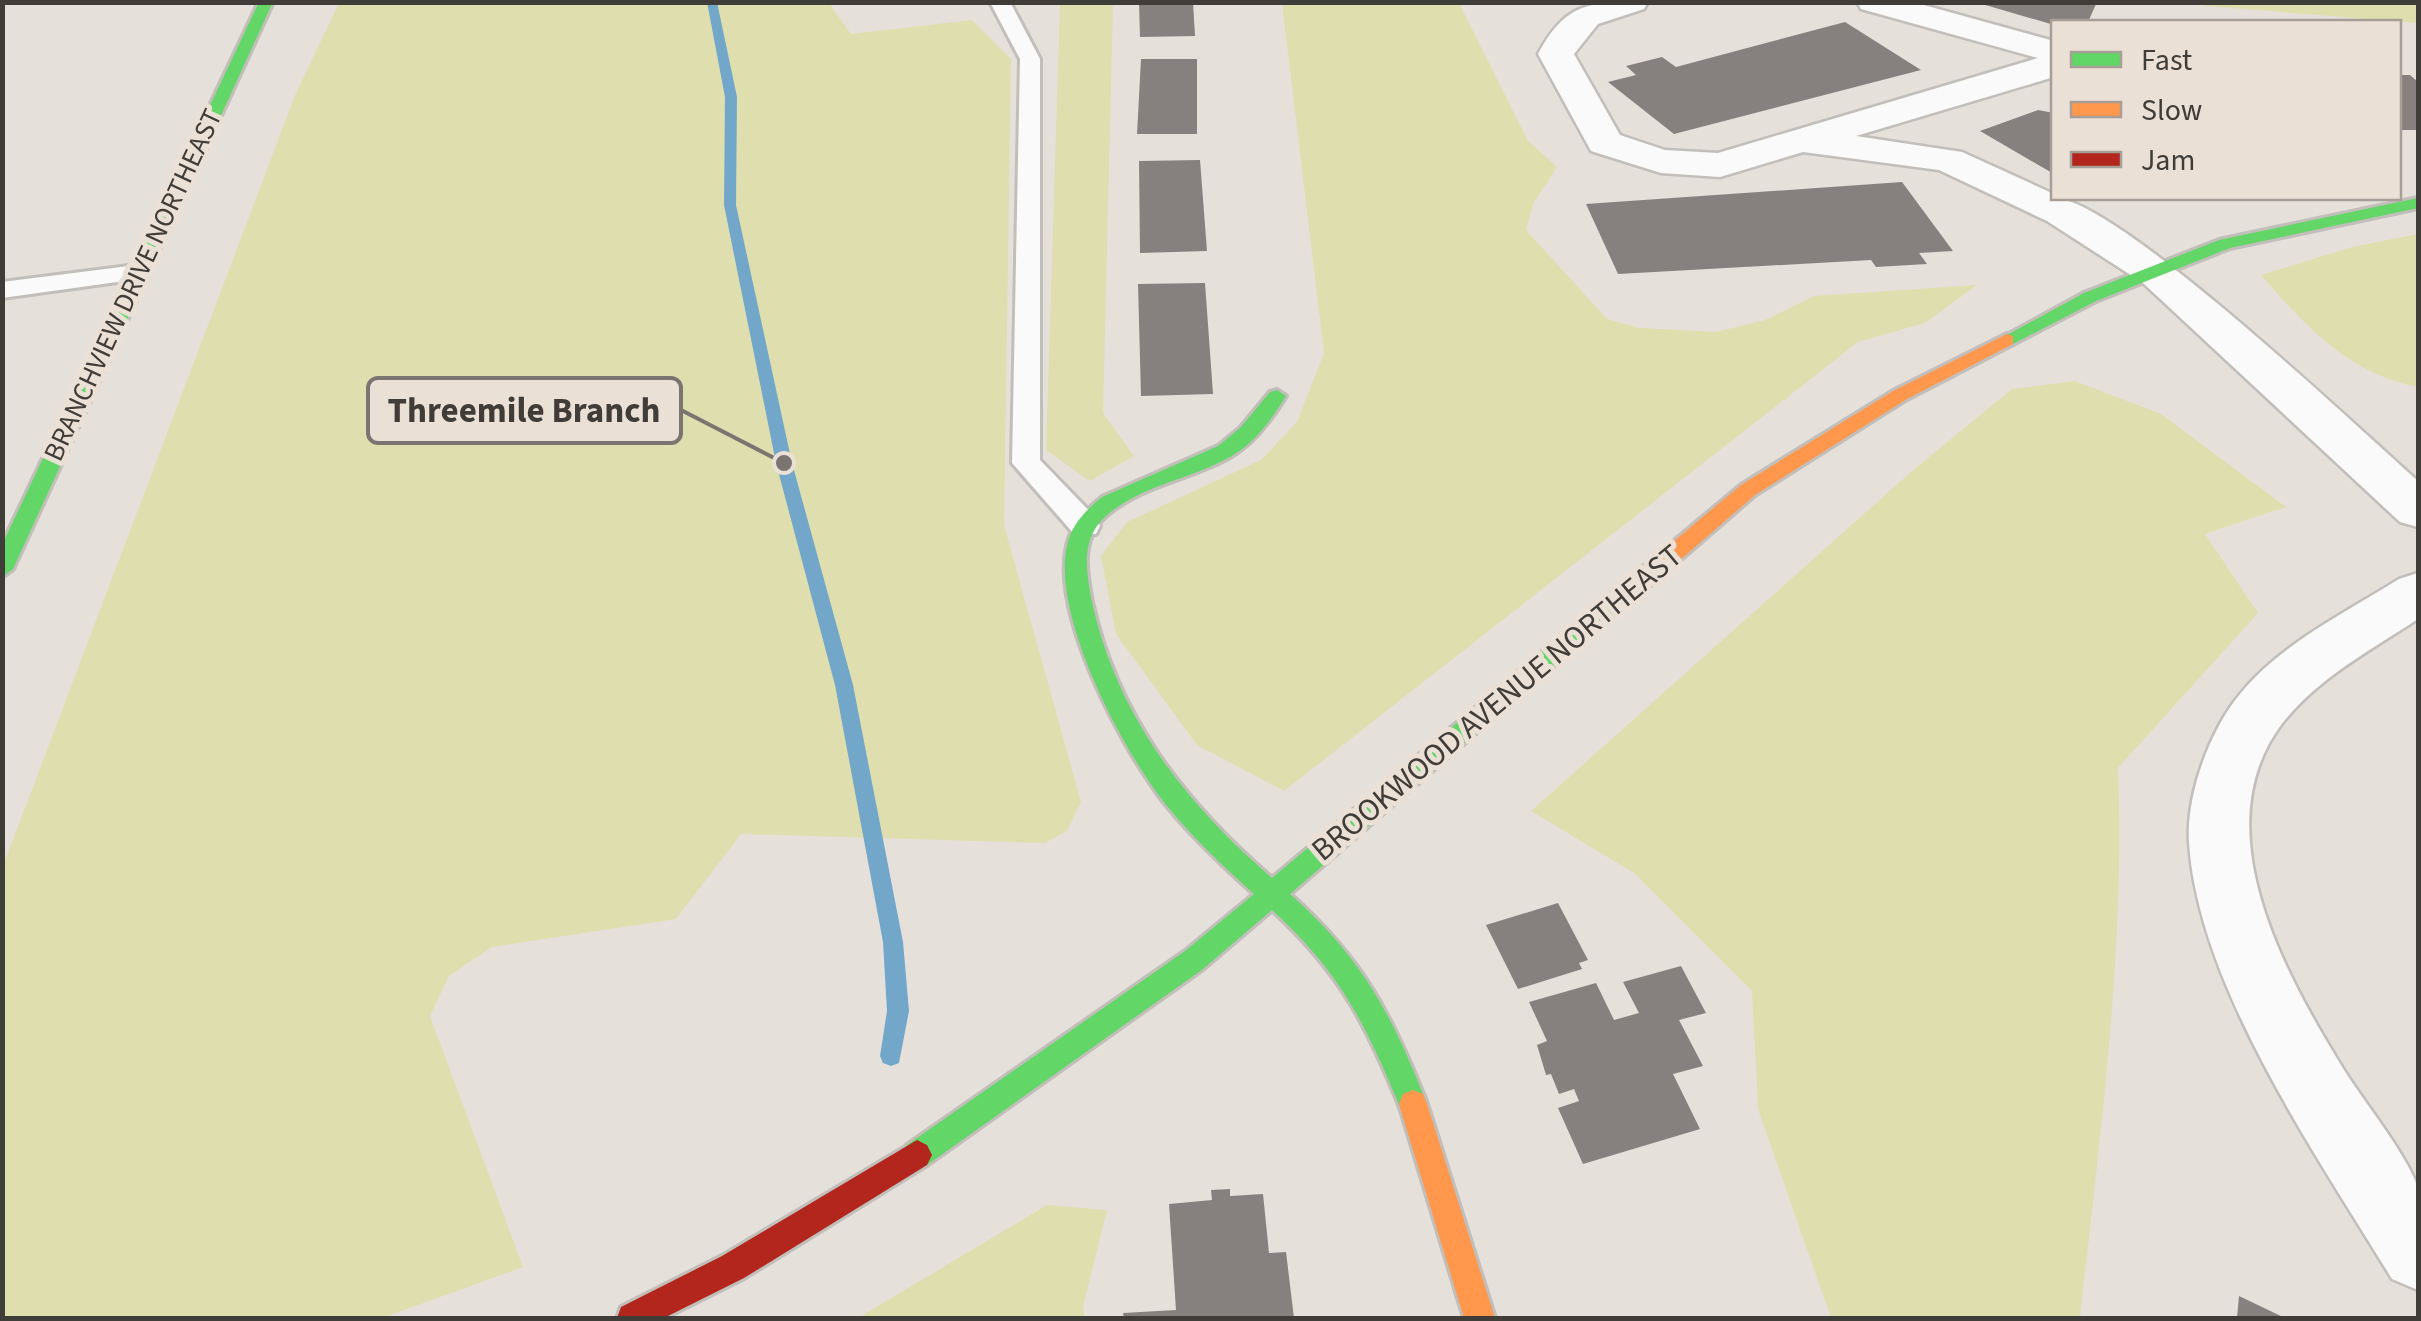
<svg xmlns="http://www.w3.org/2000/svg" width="2421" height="1321" font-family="'Source Sans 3',sans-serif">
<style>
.green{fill:#dfdeae}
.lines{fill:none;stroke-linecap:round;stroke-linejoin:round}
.stream{fill:#72a7ca;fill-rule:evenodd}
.building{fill:#86817f}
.lane-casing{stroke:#c2beba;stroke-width:6}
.street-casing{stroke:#c2beba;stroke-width:5}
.fast-casing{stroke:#c2beba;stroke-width:6}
.slow-casing{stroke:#c2beba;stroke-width:6}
.jam-casing{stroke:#c2beba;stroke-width:6}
.lane{fill:#fbfafa;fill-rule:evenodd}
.street{fill:#fbfafa;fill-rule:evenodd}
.fast{fill:#63d668;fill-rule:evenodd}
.slow{fill:#ff974d;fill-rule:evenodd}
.jam{fill:#b3261e;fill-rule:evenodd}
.labels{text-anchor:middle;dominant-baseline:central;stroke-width:10;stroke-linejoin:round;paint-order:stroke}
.far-street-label{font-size:28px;fill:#403c38;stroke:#ebe0d6}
.street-label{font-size:32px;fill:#403c38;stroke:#ebe0d6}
.leader{fill:none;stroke:#7a7571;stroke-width:4}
.callout-dot{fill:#7a7571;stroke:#ebe0d6;stroke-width:4}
.callout{fill:#ebe0d6;stroke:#7a7571;stroke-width:4}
.callout-label{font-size:35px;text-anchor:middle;font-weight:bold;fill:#403c38}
</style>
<rect width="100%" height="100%" fill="#e6e0db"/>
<!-- green -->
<path class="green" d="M339,3H829L851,34L972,20L1011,59L1004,525L1081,802L1067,831L1045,843L741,834L676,919L492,947L449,976L430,1016L523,1267L382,1318H3V866L296,93Z
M1060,3H1113L1103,413L1134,456L1090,481L1046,450Z
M1282,3H1459L1528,141L1557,167L1533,204L1526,230L1607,319L1640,328L1716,332L1765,320L1814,296L1977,285L1925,323L1858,342L1284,791L1197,745L1116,634L1101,556L1127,522L1261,460L1297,422L1324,353Z
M2200,3H2418V23L2206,6Z
M2418,234V387C2349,374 2305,326 2261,275L2352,247Z
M2075,381L2161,414L2286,507L2205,534L2258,613L2118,768C2125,953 2100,1135 2080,1318H1831L1758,1109L1752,991L1634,873L1531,811L1912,471L2012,389Z
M1047,1205L1107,1210L1083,1307L1085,1318H858Z"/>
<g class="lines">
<!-- stream -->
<path class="stream" d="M707,2H717L737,97L736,205L792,463L853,685L903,942L909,1011L899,1063L891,1066L883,1063L880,1056L887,1011L883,942L835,685L776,463L724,205L725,97Z"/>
</g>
<!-- building -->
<path class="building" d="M1139,2H1193L1195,36L1140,37Z
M1975,2H2097L2088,22L2054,25Z
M1845,22L1921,70L1674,134L1608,82L1636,75L1626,66L1662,57L1676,67Z
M1141,59H1197V134H1137Z
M2398,75H2410L2418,82V130H2398Z
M2038,110L2054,113V174L1980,131Z
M1200,160L1207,251L1140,253L1139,161Z
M1902,182L1953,251L1919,253L1927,264L1876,267L1871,260L1618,274L1586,204Z
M1205,283L1213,394L1141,396L1138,284Z
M1558,903L1588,960L1579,963L1582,969L1518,989L1486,925Z
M1681,966L1706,1013L1679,1020L1703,1066L1673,1074L1700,1129L1583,1164L1558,1108L1579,1101L1574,1089L1559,1094L1551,1074L1546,1075L1537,1045L1547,1041L1529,1002L1596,983L1614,1020L1639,1013L1623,982Z
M1230,1189V1196L1263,1194L1269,1253L1286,1252L1294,1318H1124L1123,1313L1176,1310L1169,1204L1212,1200L1211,1190Z
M2239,1296L2285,1318H2237Z"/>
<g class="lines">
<!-- lane casing -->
<g class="lane-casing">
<path id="lane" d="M990,2H1010L1040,59V460L1096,518L1100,526L1096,534H1074L1012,463L1020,59Z
M137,265L146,268L150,273L146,278L2,298V282Z"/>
</g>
<!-- street casing -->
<g class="street-casing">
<path id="street" d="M1648,2L1644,9L1598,24L1574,54L1620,135L1665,150L1718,153L2038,58L1861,9L1857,2H1913L2054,41V77L1856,136L1962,152L2054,194V198C2116,198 2360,430 2418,481V527L2400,522L2143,283L2047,221L1939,170L1803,152L1720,177L1661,173L1591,151L1538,54C1567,0 1592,2 1648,2Z
M2418,573V619C2371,650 2316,679 2281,725C2203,830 2286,976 2344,1070C2364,1102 2404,1151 2417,1185C2421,1205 2420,1267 2418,1290L2392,1279C2318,1157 2198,986 2189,842C2186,795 2210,730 2240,694C2282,643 2345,613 2399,579Z"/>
</g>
<!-- fast casing -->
<g class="fast-casing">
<path id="fast" d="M259,2H273L13,569L2,577V545Z
M2418,198V208L2230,248L2096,301L2013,344H2001L1998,340L2084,293L2219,240Z
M1277,390L1286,396C1272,419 1254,444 1230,457C1189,480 1141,485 1106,516C1080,539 1086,571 1092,602C1117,716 1185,803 1272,878L1619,587H1635L1638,593L1290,894C1363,959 1392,1015 1427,1104L1423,1114L1413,1118L1403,1114C1366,1026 1344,976 1272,910L1203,969L927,1165L917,1170L907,1165L902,1155L907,1145L1185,951L1254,894C1223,866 1193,838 1167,806C1124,753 1051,616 1067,546C1071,525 1086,510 1102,497L1218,446L1240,428L1270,392Z"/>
</g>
<!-- slow casing -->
<g class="slow-casing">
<path id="slow" d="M2007,334L2013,336V344L1907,399L1755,495L1635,599H1619L1616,593L1619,587L1741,485L1893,391Z
M1413,1090L1423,1094L1427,1104L1495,1318H1464L1399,1104L1403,1094Z"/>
</g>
<!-- jam casing -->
<g class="jam-casing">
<path id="jam" d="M917,1140L927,1145L932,1155L927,1165L744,1278L664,1318H617L621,1307L722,1256Z"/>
</g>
<!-- lane -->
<use href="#lane" class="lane"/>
<!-- street -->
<use href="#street" class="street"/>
<!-- fast -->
<use href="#fast" class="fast"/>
<!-- slow -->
<use href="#slow" class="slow"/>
<!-- jam -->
<use href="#jam" class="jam"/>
</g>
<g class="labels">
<!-- far-street labels -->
<g class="far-street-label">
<text transform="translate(133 285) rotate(-65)">BRANCHVIEW DRIVE NORTHEAST</text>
</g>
<!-- street labels -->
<g class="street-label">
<text transform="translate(1497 703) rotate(-40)">BROOKWOOD AVENUE NORTHEAST</text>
</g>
</g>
<!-- callouts -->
<path class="leader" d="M784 463L681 410"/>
<circle class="callout-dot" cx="784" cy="463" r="10"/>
<rect class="callout" x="368" y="378" width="313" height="65" rx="10"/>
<g class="callout-label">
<text x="524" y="422">Threemile Branch</text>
</g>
<!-- border -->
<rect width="2421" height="1321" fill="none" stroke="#403c38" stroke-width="10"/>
<!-- legend -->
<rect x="2051" y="20" width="350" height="180" fill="#ebe0d6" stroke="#a79e97" stroke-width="2.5"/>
<rect x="2071" y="52" width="50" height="15" fill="#63d668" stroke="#a79e97" stroke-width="2.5"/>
<text x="2141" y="70" font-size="30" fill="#403c38">Fast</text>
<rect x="2071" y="102" width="50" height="15" fill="#ff974d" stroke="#a79e97" stroke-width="2.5"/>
<text x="2141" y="120" font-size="30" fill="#403c38">Slow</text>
<rect x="2071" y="152" width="50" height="15" fill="#b3261e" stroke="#a79e97" stroke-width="2.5"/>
<text x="2141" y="170" font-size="30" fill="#403c38">Jam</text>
</svg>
